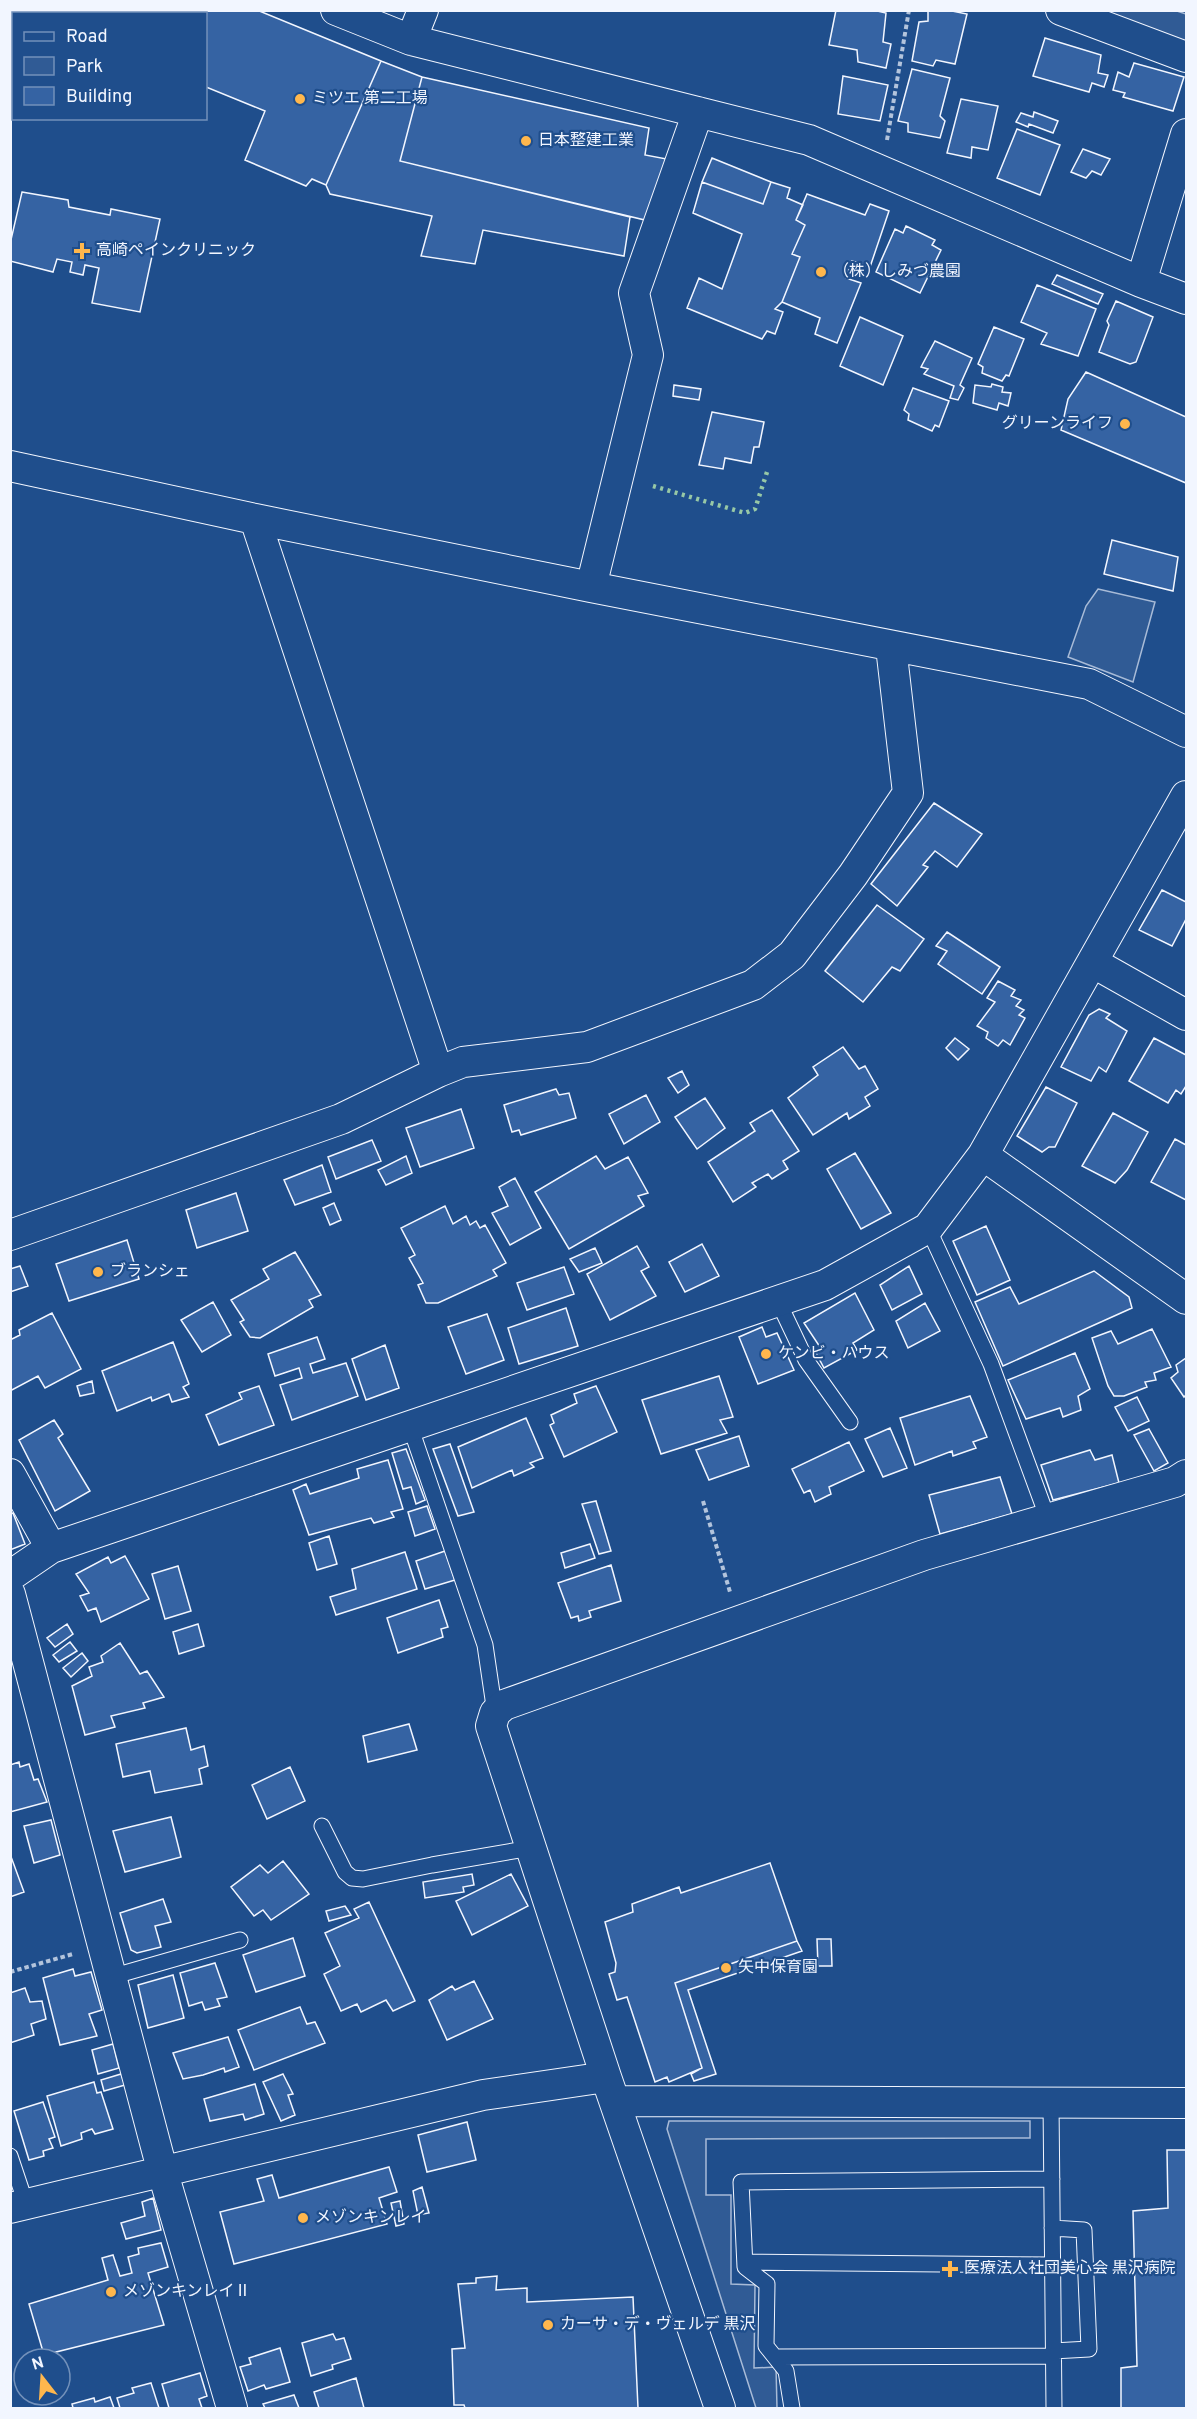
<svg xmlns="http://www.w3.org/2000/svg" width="1197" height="2419" font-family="Overpass,'Noto Sans JP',sans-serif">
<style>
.green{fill:#305b95;stroke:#a8bbd7;stroke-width:1.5}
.building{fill:#3563a3;stroke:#f2f6ff;stroke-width:1.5}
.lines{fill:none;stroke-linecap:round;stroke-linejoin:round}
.service-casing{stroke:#f2f6ff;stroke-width:17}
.minor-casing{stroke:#f2f6ff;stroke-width:32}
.path{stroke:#b3c4dc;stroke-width:4;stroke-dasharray:4.5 3;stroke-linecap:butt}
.service{stroke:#1f4e8c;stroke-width:15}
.minor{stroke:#1f4e8c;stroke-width:30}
.hedge{stroke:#97c8a6;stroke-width:4.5;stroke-dasharray:3 4.5;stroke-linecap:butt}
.poi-dot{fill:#ffb74d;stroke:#1f4e8c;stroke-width:2}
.labels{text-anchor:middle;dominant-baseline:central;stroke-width:4.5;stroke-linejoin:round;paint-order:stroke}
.poi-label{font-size:16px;fill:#f2f6ff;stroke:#1f4e8c;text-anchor:start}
</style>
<rect width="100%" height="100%" fill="#1f4e8c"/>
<!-- green -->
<path class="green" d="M1087,11H1177L1186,14V41Z
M1098,589L1155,602L1133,682L1068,657L1086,606Z
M669,2121H1030V2138L706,2139V2195H731V2284L755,2285L754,2368L776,2367L777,2408H756L667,2129Z"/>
<!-- building -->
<path class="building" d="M110,10H257L381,61L326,185L312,179L306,186L245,160L265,111L206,87V14H108Z
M836,10H873L886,13L883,42L891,44L886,68L858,62L857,50L829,45Z
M928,10H947L967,14L955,64L936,60L933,66L912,61L919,22L928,21Z
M1045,38L1101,55L1098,73L1108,75L1104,87L1092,83L1089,92L1033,76Z
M381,61L422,77L400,161L630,217L624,256L483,230L475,264L421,256L432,216L330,194L326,185Z
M1134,63L1184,77L1173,111L1123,97L1125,93L1113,90L1118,72L1129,77Z
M912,69L950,78L940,116L945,121L940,138L908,132V123L898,121Z
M843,76L888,85L880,121L838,114Z
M422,77L649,128L645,155L672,160L649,221L400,161Z
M961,99L998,106L988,150L972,147L971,158L947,153Z
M1034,112L1058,121L1053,133L1029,124L1028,127L1016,122L1021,113L1033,117Z
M1017,129L1060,145L1040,195L997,178Z
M1083,149L1110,159L1101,175L1092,171L1086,178L1071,172Z
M712,158L771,182L763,204L702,182Z
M702,182L763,204L771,182L790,188L787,198L803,205L796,220L805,225L792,254L800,257L782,302L775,309L783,312L775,334L767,331L762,339L687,308L699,278L722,289L742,234L693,213Z
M22,192L68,200L69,207L110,215L111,209L160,219L140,312L92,303L99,268L85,265L83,275L70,272L72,262L57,259L53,272L10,261V244Z
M807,194L865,215L870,204L889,211L870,267L852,261L846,278L861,283L837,343L815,334L820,318L782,302L800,257L792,254L805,225L796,220Z
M906,226L935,240L932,245L941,250L920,293L876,272L895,229L903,233Z
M1057,275L1103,294L1098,304L1052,284Z
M1037,285L1096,309L1078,356L1041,344L1047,333L1021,322Z
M1116,301L1153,317L1136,362L1130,364L1099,352L1109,325L1107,321Z
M860,317L903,336L883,385L840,366Z
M994,327L1024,339L1009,376L1006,375L1002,381L982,373L983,367L978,364Z
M935,341L972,358L960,385L964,388L958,400L950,398L954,386L924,374L928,369L921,367Z
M1086,372L1186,417V483L1061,430L1068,399Z
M992,384L1003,387L1002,392L1011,393L1008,406L999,403L997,410L973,403L975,385L991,387Z
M674,385L701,389L699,400L673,396Z
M913,388L949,401L939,427L935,425L932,431L908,420L909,414L904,410Z
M712,412L764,422L759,447H754L751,463L725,458L723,469L699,465Z
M1112,540L1178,557L1173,591L1104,574Z
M934,803L982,834L957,867L935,851L923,865L928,867L897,906L871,884Z
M1162,890L1186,902V919L1172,946L1139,930Z
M877,905L924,939L900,971L892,967L863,1002L825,971Z
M947,932L1000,967L982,994L938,964L947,951L936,946Z
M998,981L1015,990L1011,996L1021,1000L1016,1006L1024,1010L1019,1015L1025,1018L1010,1045L1003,1040L998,1046L986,1038L988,1032L977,1026L995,1002L987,998Z
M1099,1009L1110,1014L1106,1018L1127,1031L1106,1072L1099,1067L1091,1081L1061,1067L1089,1015Z
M955,1038L969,1049L958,1060L946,1048Z
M1154,1038L1186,1055V1086L1181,1094L1176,1090L1168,1103L1129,1081Z
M843,1047L859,1069L865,1066L878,1089L865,1097L870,1106L849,1119L847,1113L813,1135L788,1098L818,1075L813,1067Z
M682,1071L689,1085L678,1093L668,1078Z
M1046,1087L1077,1103L1055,1147H1049L1042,1152L1017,1136Z
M556,1089L559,1095L569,1093L576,1118L521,1135L519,1130L512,1132L504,1105Z
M646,1095L660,1122L624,1144L609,1114Z
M705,1098L725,1128L697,1149L675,1117Z
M461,1109L474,1148L420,1167L406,1128Z
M772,1110L799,1151L783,1161L788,1169L772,1179L768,1174L752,1183L756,1187L733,1202L708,1162L755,1131L750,1123Z
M1113,1113L1148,1132L1127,1170L1115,1183L1082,1166Z
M1175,1139L1186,1145V1200L1151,1182Z
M372,1140L381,1161L336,1179L328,1157Z
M855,1153L891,1213L861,1229L827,1169Z
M406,1156L412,1173L386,1185L378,1170Z
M596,1156L605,1169L628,1157L648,1193L638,1196L644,1206L569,1249L535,1192Z
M322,1165L331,1192L295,1205L284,1180Z
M515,1178L541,1228L510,1245L492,1213L508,1206L499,1187Z
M236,1193L248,1231L197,1248L186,1210Z
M334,1203L341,1220L330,1225L323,1208Z
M445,1206L453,1224L466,1216L470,1225L476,1221L480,1228L485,1225L506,1263L493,1270L497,1276L438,1303H426L418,1285L423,1283L409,1258L415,1255L401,1228Z
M986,1226L1010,1280L977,1295L953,1241Z
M127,1240L139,1279L69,1301L56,1264Z
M702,1244L719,1276L685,1292L669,1262Z
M637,1246L649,1267L641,1271L656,1296L610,1320L587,1274Z
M595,1248L602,1263L579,1272L570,1259Z
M295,1252L321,1295L309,1300L313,1307L260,1338L250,1337L240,1322L244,1320L231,1300L269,1279L263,1269Z
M20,1266L28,1286L10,1292V1269Z
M909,1266L922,1294L892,1310L880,1285Z
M564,1267L574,1294L527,1310L517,1283Z
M1094,1271L1129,1297L1132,1308L1003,1366L975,1302L1010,1287L1019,1304Z
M855,1293L874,1330L853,1343L857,1350L824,1368L816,1353L822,1350L804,1323Z
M213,1302L231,1335L202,1352L181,1320Z
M925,1303L940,1331L908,1348L896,1321Z
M566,1308L578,1346L519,1364L508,1328Z
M52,1313L81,1369L45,1388L38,1376L10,1391V1340L20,1335L19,1330Z
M487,1314L504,1360L466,1374L448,1327Z
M762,1327L766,1337L777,1333L794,1370L758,1384L739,1337Z
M1152,1329L1171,1367L1154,1373L1156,1380L1145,1382L1147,1387L1124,1396H1114L1108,1386L1092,1338L1111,1331L1118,1344Z
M317,1337L325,1359L310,1364L313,1373L346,1363L358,1396L292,1420L280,1385L302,1378L299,1368L275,1376L268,1354Z
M173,1342L189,1384L183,1387L189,1397L172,1402L169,1394L152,1401L151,1397L117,1411L102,1371Z
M385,1345L399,1388L366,1400L352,1359Z
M1075,1353L1090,1389L1078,1396L1081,1410L1063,1417L1060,1408L1026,1419L1008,1380Z
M1186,1358V1395L1184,1397L1171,1378L1178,1372L1176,1365Z
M719,1376L733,1417L720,1420L727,1433L661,1454L642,1400Z
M92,1381L94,1393L80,1396L77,1386Z
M259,1386L274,1425L219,1445L206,1415L242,1399L239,1393Z
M596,1386L617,1432L564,1457L550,1425L554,1423L551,1415L577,1403L574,1394Z
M970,1396L987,1437L973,1442L976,1448L953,1456L952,1451L915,1465L900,1418Z
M1137,1397L1149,1421L1128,1431L1115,1407Z
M526,1418L543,1458L530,1463L534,1467L514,1476L512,1470L472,1488L458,1447Z
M54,1420L63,1434L58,1438L90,1491L55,1511L19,1440Z
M890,1428L907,1468L883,1477L865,1439Z
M1149,1429L1168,1463L1154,1471L1134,1435Z
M739,1436L749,1466L709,1480L696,1450Z
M849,1442L864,1471L829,1487L831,1494L815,1502L810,1490L804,1493L792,1469Z
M450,1444L474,1512L458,1516L433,1449Z
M406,1449L425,1500L416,1504L411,1487L403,1489L392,1453Z
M1090,1450L1095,1460L1112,1455L1119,1483L1053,1500L1041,1465Z
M388,1460L403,1509L391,1512L394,1517L374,1523L371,1518L309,1535L293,1490L306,1484L310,1494L359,1478L357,1469Z
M1000,1477L1012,1514L940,1534L929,1495Z
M596,1501L611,1551L599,1554L582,1504Z
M427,1506L435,1529L415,1536L408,1512Z
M13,1513L25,1544L10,1550V1514Z
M329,1536L337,1564L317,1570L309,1543Z
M590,1544L595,1558L565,1568L561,1553Z
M445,1551L455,1580L425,1589L416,1561Z
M405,1552L417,1589L336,1615L330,1597L356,1589L352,1569Z
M125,1556L149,1599L101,1622L96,1608L88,1611L80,1596L89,1593L76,1574L108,1557L111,1563Z
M611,1565L621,1601L589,1611L591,1617L579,1621L578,1616L571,1618L558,1583Z
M178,1566L191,1611L165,1619L152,1574Z
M439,1600L448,1627L441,1629L443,1637L398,1653L387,1618Z
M67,1624L73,1634L55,1647L47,1638Z
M198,1624L204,1646L179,1654L173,1632Z
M70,1642L77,1651L59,1662L53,1655Z
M120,1643L140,1674L147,1671L164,1697L143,1703L145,1708L111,1716L115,1727L85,1735L72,1686L92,1676L89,1667L103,1662L101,1656Z
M82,1653L88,1661L71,1677L63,1668Z
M409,1724L417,1750L368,1762L363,1736Z
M186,1728L191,1750L204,1746L208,1766L199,1769L202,1784L155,1793L150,1771L123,1777L116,1744Z
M19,1762L20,1767L29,1764L34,1780L38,1779L47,1802L10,1812V1765Z
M290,1767L305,1801L267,1819L252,1785Z
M171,1817L181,1857L125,1872L113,1831Z
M51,1820L60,1855L34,1863L24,1826Z
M10,1854L24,1892L10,1897Z
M283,1861L309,1894L271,1920L263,1910L254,1916L231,1887L260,1865L268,1873Z
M770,1863L797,1941L675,1983L702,2068L669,2082L667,2077L655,2082L627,1997L617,2000L609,1974L615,1972L616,1963L605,1922L633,1912L632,1904L679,1887L681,1893Z
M472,1874L474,1885L463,1887L464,1892L425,1898L423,1882Z
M511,1874L528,1906L472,1935L456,1901Z
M163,1899L171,1922L155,1926L161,1947L137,1953L131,1950L120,1913Z
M369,1902L415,2001L393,2011L386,2000L361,2012L357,2004L341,2011L324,1974L340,1966L325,1933L359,1918L354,1909Z
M345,1906L351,1915L329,1921L326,1911Z
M293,1938L305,1976L256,1992L243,1955Z
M817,1939H831L832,1966H818Z
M797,1941L802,1951L688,1990L716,2074L694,2081L691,2074L702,2068L675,1983Z
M215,1963L227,1997L217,1999L220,2006L205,2010L202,2002L189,2006L180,1973Z
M73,1969L75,1976L91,1972L102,2010L89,2014L97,2036L60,2045L43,1978Z
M173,1975L184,2018L148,2028L138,1985Z
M474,1981L493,2019L447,2040L429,2000L452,1986L455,1990Z
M25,1988L30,2002L42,2001L46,2019L31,2024L34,2035L10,2043V1993Z
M300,2007L307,2024L315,2022L325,2043L254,2070L238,2030Z
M228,2037L239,2067L225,2072L224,2068L203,2075L183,2079L173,2053Z
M113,2044L119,2068L98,2074L92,2050Z
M121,2074L125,2085L104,2091L101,2080Z
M283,2074L293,2094L288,2095L295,2115L281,2121L263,2082Z
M94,2082L97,2093L101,2092L113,2129L95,2134L92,2129L81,2133L82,2139L61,2146L47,2096Z
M255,2084L264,2114L245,2120L243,2114L210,2121L204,2099Z
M43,2102L55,2137L49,2139L53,2148L43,2151L44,2156L29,2160L14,2111Z
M467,2122L476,2160L427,2172L418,2135Z
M1167,2150H1186V2408H1121V2368L1137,2366L1133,2211L1168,2208Z
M389,2167L397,2192L379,2198L387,2224L234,2264L220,2212L264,2201L257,2179L272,2175L279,2198Z
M422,2187L429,2213L418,2215L413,2191Z
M153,2198L161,2230L126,2239L121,2223L145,2216L142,2202Z
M400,2201L404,2224L396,2226L391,2203Z
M161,2243L168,2267L148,2273L164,2325L44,2355L29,2304L108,2280L102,2258L113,2255L120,2276L132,2273L128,2257L139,2254L138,2248Z
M497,2276L496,2290L527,2288V2302L633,2297L638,2408H465L464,2405H454L452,2349L465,2348L458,2284L476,2283V2278Z
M333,2334L336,2340L344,2338L351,2359L332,2365L333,2369L311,2376L302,2343Z
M280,2348L290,2382L266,2389L264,2385L248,2391L240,2367L251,2364L249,2358Z
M200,2373L207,2396L199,2399L202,2408H169L162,2384Z
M356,2378L364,2408H319L314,2392Z
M151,2383L159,2408H120L117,2398L134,2393L132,2388Z
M294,2395L299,2408H265L263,2404Z
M110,2397L114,2408H73L72,2404L94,2398L95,2402Z"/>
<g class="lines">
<!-- service casing -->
<g class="service-casing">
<path id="service" d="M928,1228L991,1364L1048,1519
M778,1301L806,1360L850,1422
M410,1426L485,1645L495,1713
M322,1826L345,1872L352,1878L363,1879L432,1865L531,1848
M111,1977L240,1940
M1051,2103L1054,2408
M10,2156L26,2204
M1052,2228L1084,2230L1089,2349L1053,2351
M745,2262L1053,2265
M775,2357L1053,2356
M792,2408L786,2371L766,2346L767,2284L745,2267L741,2182L1052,2179"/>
</g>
<!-- minor casing -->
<g class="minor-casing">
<path id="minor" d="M336,10L411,40L809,140L1141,282L1186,299
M1061,10L1186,57
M411,40L423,10
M1141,282L1186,134
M10,466L255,519L591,587L1089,684L1186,732
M255,519L438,1072
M591,587L648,355L634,293L698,112
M1092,962L1186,1015
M983,1155L1186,1299
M10,1235L341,1119L438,1072L463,1062L587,1047L753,985L792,955L853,875L908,793L891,647
M10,1474L51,1548
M10,1576L51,1548L825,1285L928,1228L983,1155L1186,796
M10,1594L163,2173L232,2408
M616,2101L1186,2103
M10,2208L483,2095L606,2077
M720,2408L606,2077L491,1726L495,1713L504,1705L924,1555L1175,1482L1186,1475"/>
</g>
<!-- path -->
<path class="path" d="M887,140L909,10
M703,1501L730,1592
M10,1972L73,1954"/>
<!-- service -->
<use href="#service" class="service"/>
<!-- minor -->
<use href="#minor" class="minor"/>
<!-- hedge -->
<path class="hedge" d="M653,486L745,513L755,509L768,469"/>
</g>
<!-- markers -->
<g class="poi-dot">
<circle cx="300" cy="99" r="6"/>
<circle cx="526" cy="141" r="6"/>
<path d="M79 242h6v6h6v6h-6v6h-6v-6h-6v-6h6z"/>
<circle cx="821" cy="272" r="6"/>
<circle cx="1125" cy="424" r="6"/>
<circle cx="98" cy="1272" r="6"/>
<circle cx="766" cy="1354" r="6"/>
<circle cx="726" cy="1968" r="6"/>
<circle cx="303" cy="2218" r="6"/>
<path d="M947 2260h6v6h6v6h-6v6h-6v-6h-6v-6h6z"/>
<circle cx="111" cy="2292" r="6"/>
<circle cx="548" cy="2325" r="6"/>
</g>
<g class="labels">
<!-- poi labels -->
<g class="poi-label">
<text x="312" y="99">ミツエ 第二工場</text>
<text x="538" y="141">日本整建工業</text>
<text x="96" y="251">高崎ペインクリニック</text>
<text x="833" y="272">（株）しみづ農園</text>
<text x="1113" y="424" text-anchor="end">グリーンライフ</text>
<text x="110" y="1272">ブランシェ</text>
<text x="778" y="1354">ケンビ・ハウス</text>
<text x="738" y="1968">矢中保育園</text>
<text x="315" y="2218">メゾンキンレイ</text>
<text x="964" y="2269">医療法人社団美心会 黒沢病院</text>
<text x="123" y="2292">メゾンキンレイⅡ</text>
<text x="560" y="2325">カーサ・デ・ヴェルデ 黒沢</text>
</g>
</g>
<!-- border -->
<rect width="1197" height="2419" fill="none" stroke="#f2f6ff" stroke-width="24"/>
<!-- legend -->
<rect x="12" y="12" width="195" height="108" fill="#1f4e8c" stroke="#7391ba" stroke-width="1.5"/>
<rect x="24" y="32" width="30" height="9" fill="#1f4e8c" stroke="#7391ba" stroke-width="1.5"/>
<text x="66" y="42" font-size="18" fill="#f2f6ff">Road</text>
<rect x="24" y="57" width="30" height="18" fill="#305b95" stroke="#7391ba" stroke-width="1.5"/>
<text x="66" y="72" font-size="18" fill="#f2f6ff">Park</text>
<rect x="24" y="87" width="30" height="18" fill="#3563a3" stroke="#7391ba" stroke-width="1.5"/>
<text x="66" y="102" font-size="18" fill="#f2f6ff">Building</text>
<!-- north arrow -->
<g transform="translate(42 2377) rotate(343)"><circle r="28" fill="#1f4e8c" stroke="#7391ba" stroke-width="1.5"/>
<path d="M0-4.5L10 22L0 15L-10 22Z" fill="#ffb74d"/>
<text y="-9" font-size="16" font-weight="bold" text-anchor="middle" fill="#f2f6ff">N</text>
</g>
</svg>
